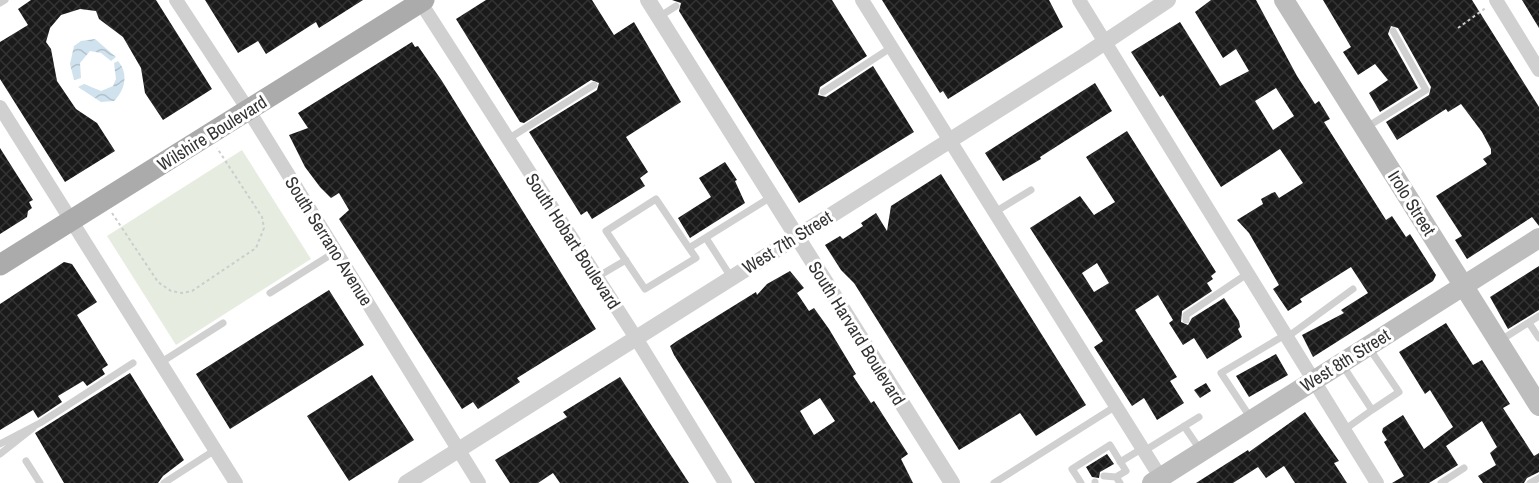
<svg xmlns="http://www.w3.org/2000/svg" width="1539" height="483" font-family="'Archivo Narrow',sans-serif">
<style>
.green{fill:#e6ecdf}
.water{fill:url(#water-waves)}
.building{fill:url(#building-cross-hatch);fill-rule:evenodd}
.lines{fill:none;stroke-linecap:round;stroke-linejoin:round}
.path{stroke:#cdcdcd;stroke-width:2;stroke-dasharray:3 3;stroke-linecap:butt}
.service{stroke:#d0d0d0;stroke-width:7}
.minor{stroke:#d0d0d0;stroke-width:14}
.tertiary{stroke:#d0d0d0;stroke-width:16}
.secondary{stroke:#bdbdbd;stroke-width:20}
.primary{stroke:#ababab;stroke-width:21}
.labels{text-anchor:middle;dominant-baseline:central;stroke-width:6;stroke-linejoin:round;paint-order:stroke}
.street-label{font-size:18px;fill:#333;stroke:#fff}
</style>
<defs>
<pattern id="water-waves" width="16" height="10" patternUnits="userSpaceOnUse" patternTransform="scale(1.5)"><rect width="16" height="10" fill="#cfe2ee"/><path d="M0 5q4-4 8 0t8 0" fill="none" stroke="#b2c2cd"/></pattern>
<pattern id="building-cross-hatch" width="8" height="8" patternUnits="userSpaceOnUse" patternTransform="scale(1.5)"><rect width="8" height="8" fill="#1a1a1a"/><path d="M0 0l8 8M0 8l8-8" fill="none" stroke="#333"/></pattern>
</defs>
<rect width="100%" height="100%" fill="#fff"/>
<!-- green -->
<path class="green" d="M242,150L311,259L176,345L107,236Z"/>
<!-- water -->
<path class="water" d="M95,39L116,57L111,61L101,53L90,51L80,63L81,78L74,80L70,64L74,46L81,41Z
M118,61C129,74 125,90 114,101L101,102L78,87L84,84L101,91L113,86L116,79L114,63Z"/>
<!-- building -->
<path class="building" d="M31,0H156L212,89L163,120L145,93L141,68L123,37L99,19L96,11L80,9L61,15L50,28L46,42L51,49L57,81L76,109L97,123L115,151L65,182L0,79V42L28,25L18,9Z
M205,0H363L319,28L316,22L266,54L258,41L238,53Z
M486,0H592L614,35L634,22L681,102L626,137L648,172L640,178L645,186L592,219L587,211L581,215L529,132L597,90L599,83L591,80L524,123L520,122L456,19Z
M672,0H832L867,56L820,87L818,95L826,97L873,66L914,132L799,203L679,11L681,3Z
M882,0H1049L1063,27L948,99L943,91L940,93Z
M1211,0H1256L1297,76L1315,104L1319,101L1330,119L1324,122L1386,220L1392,216L1406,237L1410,234L1436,275L1433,281L1313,357L1302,335L1344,313L1341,310L1368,293L1351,267L1300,299L1302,302L1288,311L1273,289L1279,285L1249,233L1237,220L1263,204L1261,199L1272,193L1275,192L1279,198L1303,183L1280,149L1221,187L1163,95L1160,97L1131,52L1180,22L1220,86L1249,71L1236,49L1223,58L1195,12ZM1276,88L1294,116L1273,130L1255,101Z
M1323,0H1472L1539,107V226L1532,217L1467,259L1455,240L1462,236L1436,196L1487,164L1483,159L1491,154V149L1482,132L1461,104L1448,112L1446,109L1397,140L1386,122L1429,95L1431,87L1398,28L1391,26L1388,34L1418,88L1380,112L1369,93L1388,80L1375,64L1358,75L1343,52L1351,47Z
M1522,0H1539V28Z
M412,42L415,47L418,46L442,81L596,329L517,378L520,382L478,409L473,402L462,409L339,219L349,210L339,193L331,198L320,187L305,167L289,135L308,128L298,113Z
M1095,83L1112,111L1040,157L1041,159L1003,181L985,153Z
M1127,131L1216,272L1211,276L1213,279L1207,283L1212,291L1182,311L1181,322L1188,325L1192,318L1224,298L1239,321L1240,327L1238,329L1242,337L1207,359L1194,338L1183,345L1169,323L1173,320L1158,295L1135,310L1177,377L1170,381L1184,403L1157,420L1144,398L1132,406L1094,347L1103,341L1030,228L1080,196L1094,215L1115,202L1086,157ZM1097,263L1109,283L1094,292L1082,273Z
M0,148L33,200L29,202L32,208L28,211L27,217L0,234Z
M725,162L737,180L735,181L745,203L690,238L678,218L711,197L699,178Z
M941,174L1086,405L1036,436L1020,413L959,450L854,283L841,270L825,245L840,236L843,239L863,226L861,223L876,213L887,231L891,206Z
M64,262L72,264L97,302L77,315L108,365L102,369L105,374L87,386L83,381L58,396L62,402L38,418L33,410L0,430V304Z
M1539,266V310L1508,329L1490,297Z
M790,271L804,288L797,293L809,311L814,308L829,329L856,374L853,376L871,403L874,401L908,454L901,459L913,483H755L674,355L670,346L677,341L756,292L757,295L767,284ZM820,398L835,421L814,435L800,411Z
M329,290L364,345L230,429L196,374Z
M1446,323L1473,365L1482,360L1510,404L1503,408L1534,456L1539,453V472L1527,478L1524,483H1483L1478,476L1496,465L1490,453L1497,447L1482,421L1446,446L1458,465L1429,483H1392L1404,476L1384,442L1387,440L1382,432L1383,428L1403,415L1424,449L1453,427L1430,390L1425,394L1399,352Z
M1276,354L1288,375L1249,397L1236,376Z
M130,373L184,460L163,476L158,483H64L35,433Z
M372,375L414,440L349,481L307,416Z
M620,377L689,483H560L553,473L538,483H510L495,460L567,417L563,412Z
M1206,383L1211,391L1200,398L1194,390Z
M1305,412L1339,461L1334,463L1347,483H1295L1284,466L1266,478L1258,467L1233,483H1196L1248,450L1249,452Z
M1107,454L1114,464L1100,472L1099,478L1092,477L1086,467Z"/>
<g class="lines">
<!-- path -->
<path class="path" d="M1458,28L1487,7
M112,213L158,282L171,291L182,293L192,291L256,248L264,228L262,217L217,148"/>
<!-- service -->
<path class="service" d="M0,3L5,0
M659,17L676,6
M823,92L892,47
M1367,127L1426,90L1393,31
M508,139L594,85
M995,212L1031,190
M706,238L731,277
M689,248L696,258L645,289L606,231L656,199L689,248L771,197
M597,277L626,260
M270,293L335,252
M1186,320V315L1247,274
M1529,323L1539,338
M1286,338L1353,289
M1501,340L1539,316
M1369,348L1399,392L1372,410
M160,363L223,323
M1343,366L1372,410L1344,430
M1250,417L1221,373L1285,335
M1184,426L1201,451
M0,444L40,423L133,363
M1144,451L1199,417
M0,454L33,428
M26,461L40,483
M1120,462L1143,448
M1104,476L1116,477
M164,483L215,450
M994,483L1116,406
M1081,483L1072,469L1110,445L1126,471L1116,477L1120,483
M1095,483V482
M1441,483L1464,468
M1530,483L1539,478"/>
<!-- minor -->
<path class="minor" d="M176,0L249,111L479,483
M419,0L636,338L725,483
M862,0L1164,483
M1079,0L1377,483
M1496,0L1539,70
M0,107L236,483"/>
<!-- tertiary -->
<path class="tertiary" d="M648,0L952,483
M406,483L1084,56L1168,0"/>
<!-- secondary -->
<path class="secondary" d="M1284,0L1539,406
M1152,483L1539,238"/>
<!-- primary -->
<path class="primary" d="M0,265L424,0"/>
</g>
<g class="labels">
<!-- street labels -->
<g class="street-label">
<text transform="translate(212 133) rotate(-32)">Wilshire Boulevard</text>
<text transform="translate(1412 203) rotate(58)">Irolo Street</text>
<text transform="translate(329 241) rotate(58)">South Serrano Avenue</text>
<text transform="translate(573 241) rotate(57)">South Hobart Boulevard</text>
<text transform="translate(787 242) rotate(-32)">West 7th Street</text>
<text transform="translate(857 333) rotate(58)">South Harvard Boulevard</text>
<text transform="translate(1345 360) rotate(-32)">West 8th Street</text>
</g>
</g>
</svg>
